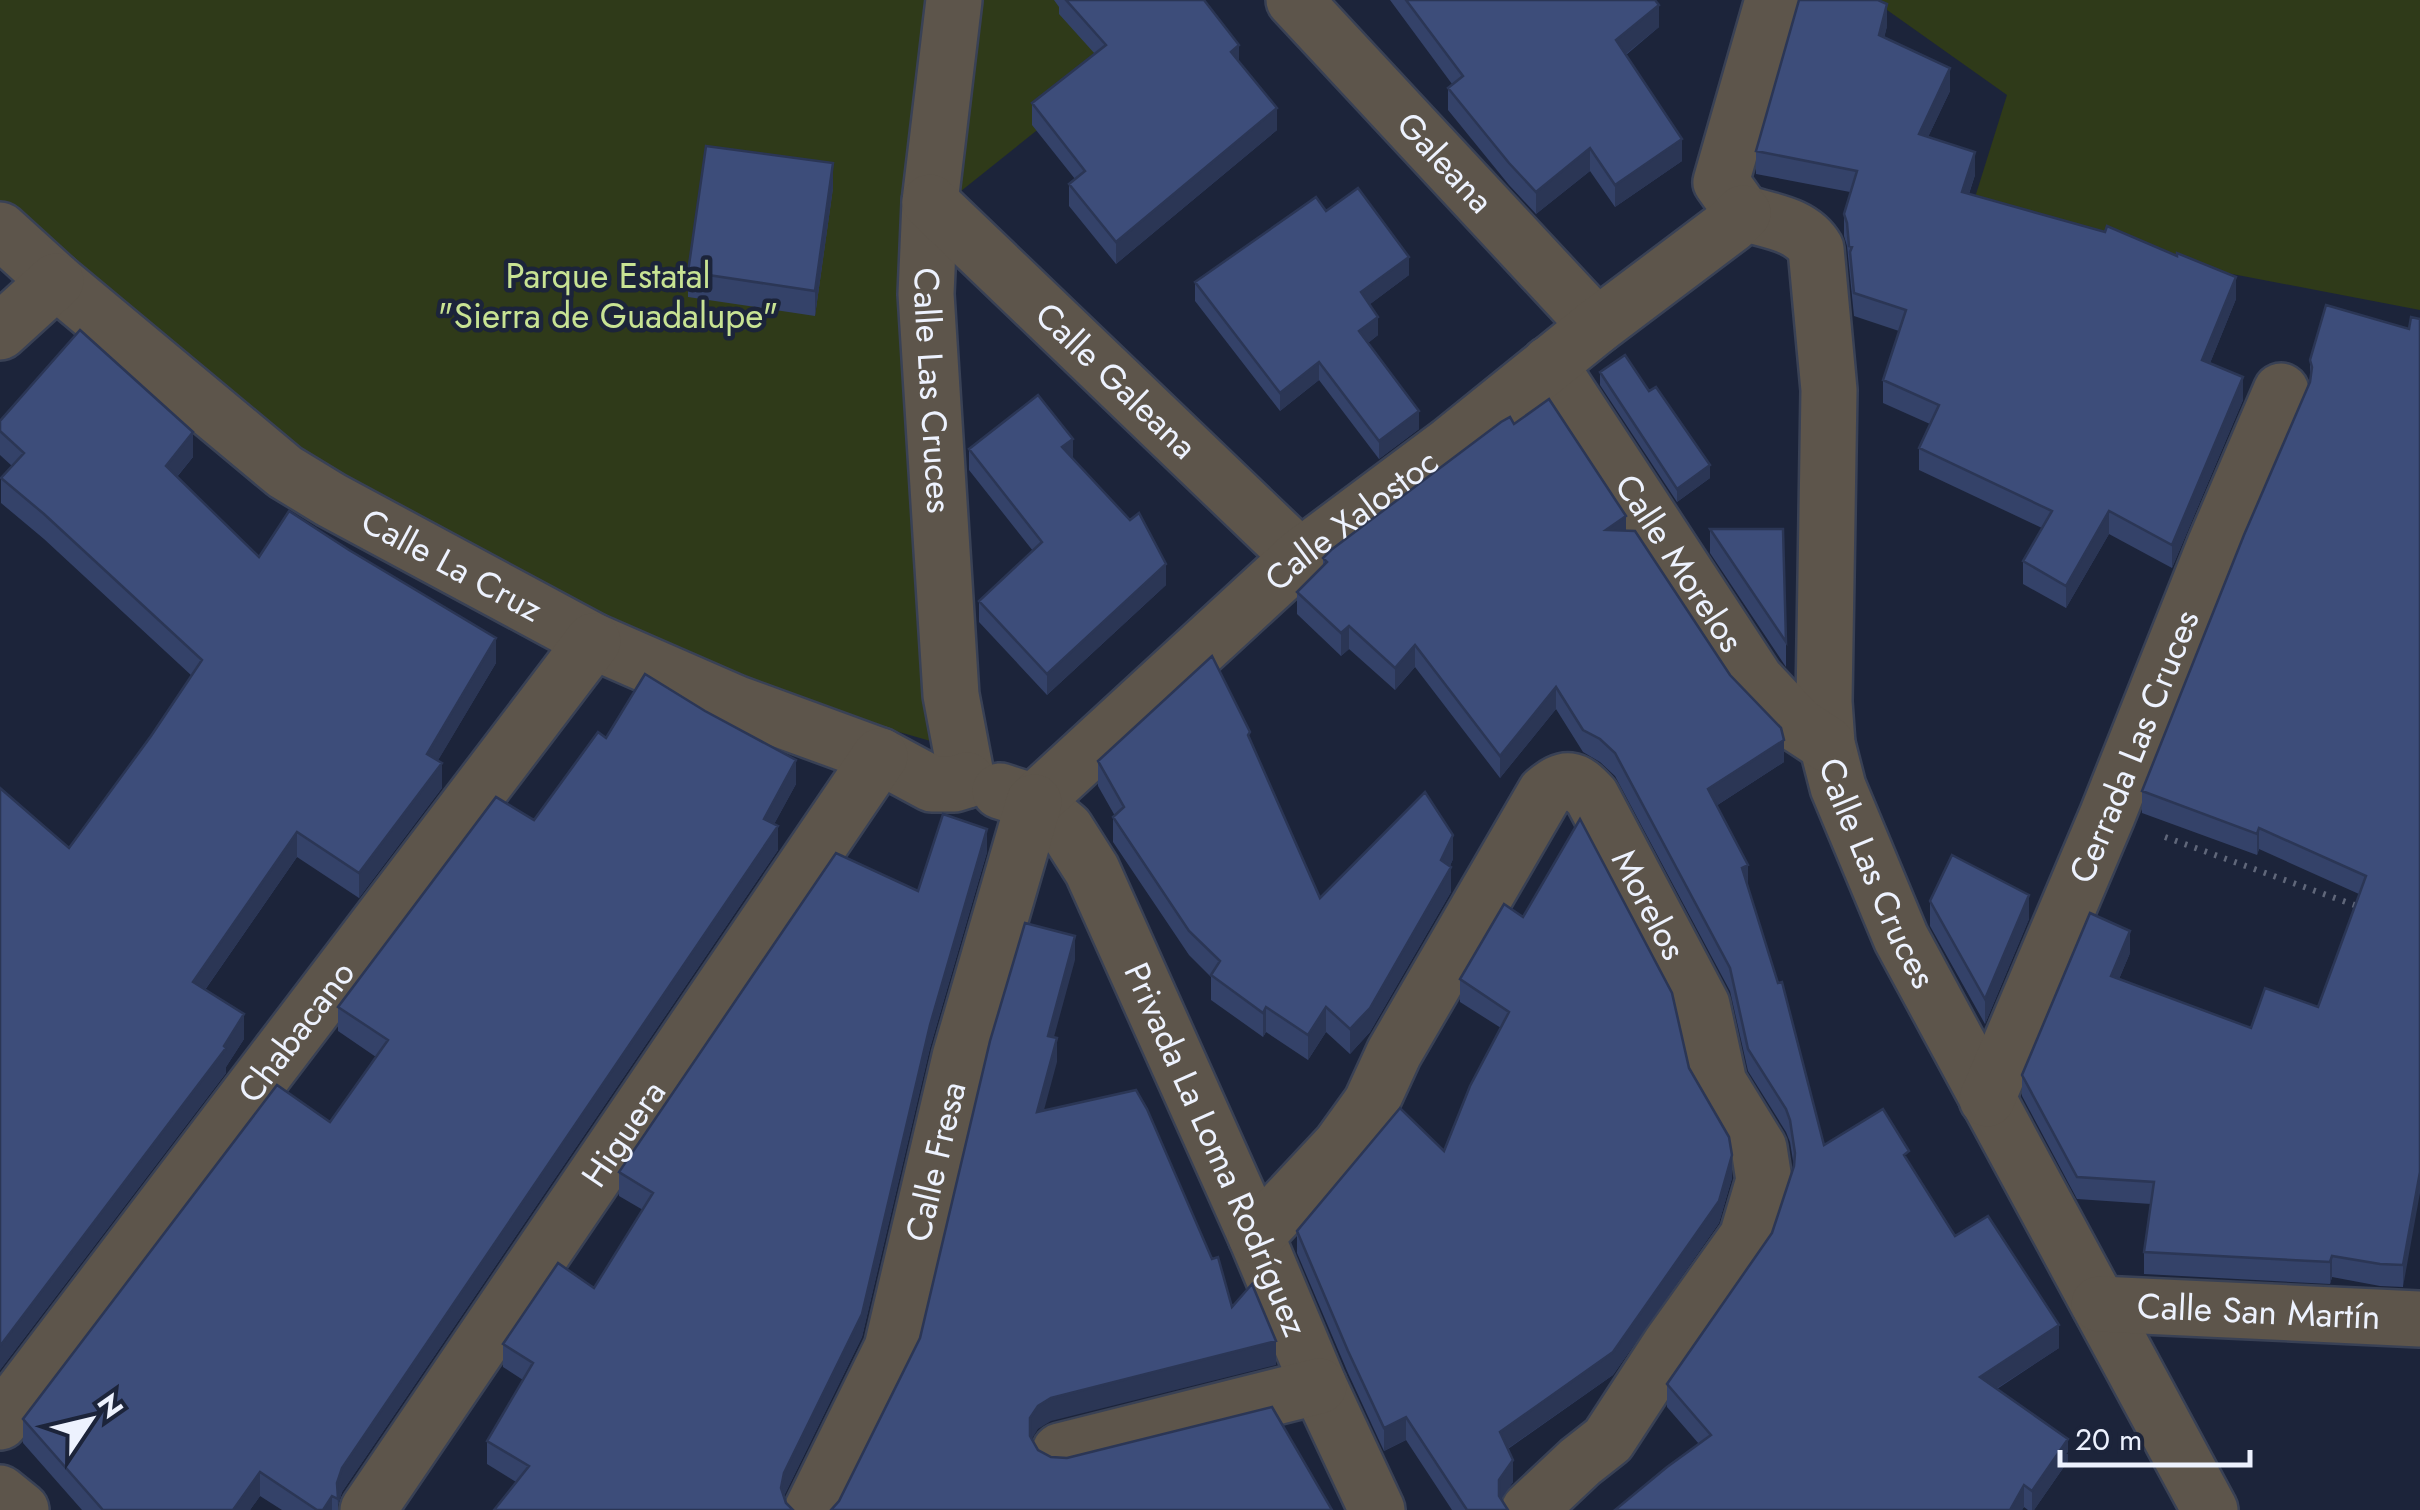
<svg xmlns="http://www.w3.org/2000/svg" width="2420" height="1510" font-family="Jost,sans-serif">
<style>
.green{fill:#2f3a19}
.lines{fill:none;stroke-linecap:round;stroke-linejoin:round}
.minor-casing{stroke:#394155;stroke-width:60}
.path{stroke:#60677a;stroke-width:6;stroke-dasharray:2.5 8;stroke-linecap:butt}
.minor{stroke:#5d554b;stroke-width:55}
.wall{fill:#344269}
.shaded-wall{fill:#2b3655}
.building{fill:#3d4d7a;stroke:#2b3655;stroke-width:2.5}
.labels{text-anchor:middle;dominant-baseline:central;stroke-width:9;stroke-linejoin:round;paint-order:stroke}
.street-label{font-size:35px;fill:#edf2fe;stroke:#1c243a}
.park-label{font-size:35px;fill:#c8e393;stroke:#1c243a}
</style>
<rect width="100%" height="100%" fill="#1c243a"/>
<!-- green -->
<path class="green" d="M0,0H1200L901,239L941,744L707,677L327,485L0,215Z
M1873,0H2420V310L1967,223L2007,95Z"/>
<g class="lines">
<!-- minor casing -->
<g class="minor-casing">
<g id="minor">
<path id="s1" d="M954,0L930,202L926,294L951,695L967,780"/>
<path id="s2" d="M1294,0L1597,326"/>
<path id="s3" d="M930,202L1300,557"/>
<path id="s4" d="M1743,213C1769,221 1802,224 1816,249L1829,390L1824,702L1827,744L1838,787L1901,938L2210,1510"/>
<path d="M1743,213L1721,182L1773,0"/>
<path id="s5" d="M0,230L56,281L285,472L331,500L593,641L735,703L880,756L932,784H954L967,780"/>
<path d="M0,332L56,281"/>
<path id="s6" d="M1549,364L1756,680L1798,725L1827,744"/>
<path id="s7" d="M1000,791L1034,802L1066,829L1092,870L1256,1236L1319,1386L1377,1510"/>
<path id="s8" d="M1034,802L1300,557L1451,444L1597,326L1731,225L1743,213"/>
<path id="s9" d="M1987,1099L2107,816L2215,545L2281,391"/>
<path id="s10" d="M1256,1236L1340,1146L1371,1103L1394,1053L1545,793C1566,775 1574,777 1592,797L1702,1005L1719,1083L1759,1148L1764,1180L1747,1237L1670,1345L1608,1440L1580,1462L1529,1510"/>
<path id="s11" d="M2099,1304L2420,1319"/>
<path id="s12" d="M0,1422L593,641"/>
<path d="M1060,1451L1319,1386"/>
<path d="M0,1493L21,1510"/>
<path id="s13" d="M368,1510L880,756"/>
<path id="s14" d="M812,1510L892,1348L960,1057L1034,802"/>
</g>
</g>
<!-- path -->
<path class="path" d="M2165,837L2360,907"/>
<!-- minor -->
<use href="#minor" class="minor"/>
</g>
<!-- wall -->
<path class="wall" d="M1054,0H1204L1277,130L1116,264L1069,206V184L1075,179L1032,125V103L1095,54L1059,14V7Z
M1390,0H1655L1659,27L1626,55L1682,161L1615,207L1590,171L1536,214L1509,185L1448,110V88L1452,84Z
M1887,26L1884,38L1950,91L1928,137L1975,175L1969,194L2236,299L2210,363L2243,400L2172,568L2109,534L2066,608L2023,584V561L2042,528L1919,470V448L1930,424L1883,403V380L1899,331L1854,316L1847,246L1844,236V214L1850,192L1756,174V151Z
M833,188L815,316L688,297V272Z
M1326,211L1409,275L1370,304L1378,335L1368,343L1419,429L1379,459L1319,380L1280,411L1195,301V282Z
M2409,329L2403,1287L2380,1286L2332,1277L2330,1284L2144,1274V1252L2151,1204L2077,1199L2022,1096V1075L2130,953L2119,979L2251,1028L2318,1007L2359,894L2259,849L2257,855L2142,813V791L2310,382V360Z
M1600,372L1649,391L1710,478L1677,502L1600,385Z
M0,421L193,457L177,477L259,557L496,663L438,760L442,788L359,898L297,857L205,990L244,1039L226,1067V1073L0,1370V788L69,848L151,736L192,676L44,539L1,503V478L12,466L0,455Z
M1514,424L1626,531L1784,762L1716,806L1748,885L1824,1145L1909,1163L1955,1236L2059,1348L1997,1389L2068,1461L2034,1510H2028L2024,1507L2022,1510H1615L1699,1444L1667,1407V1384L1772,1233L1794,1167L1790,1142L1786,1132L1748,1071L1730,991L1615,776L1600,762L1583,752L1556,709L1500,778L1415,667L1395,690L1349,649L1341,656L1297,614V592L1323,567V558Z
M969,449L1073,458L1166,585L1047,695L979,622V601L1033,551L969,470Z
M1710,529L1786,642V667L1710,553Z
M606,738L796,784L774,824L778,850L342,1492L338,1505V1510H282L260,1496L250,1510H82L23,1443V1419L330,1122L376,1057L338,1031V1007L534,820Z
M1250,740L1320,898L1453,859L1450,866L1451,892L1370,1032L1350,1054L1326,1032L1308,1060L1266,1032L1263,1037L1211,1000V977L1189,955L1113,842V817L1115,816L1098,786V761Z
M987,852L930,1048L862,1337L784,1496L516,1482L487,1464V1441L523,1380L503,1367V1344L594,1288L643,1210L619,1196V1172L918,891Z
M1930,901L2029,919L1985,1024L1930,926Z
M1460,979L1689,1068L1732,1178L1719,1223L1613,1375L1508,1449L1513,1482L1501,1499L1508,1510H1452L1406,1440L1384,1451L1348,1373L1297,1253V1231L1444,1151L1501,1028L1460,1002Z"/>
<!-- shaded-wall -->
<path class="shaded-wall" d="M1887,4V26L1879,58V35Z
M1659,5V27L1616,62V40Z
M1239,45V67L1231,52Z
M1950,68V91L1919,156V134Z
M1277,108V130L1116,264V242Z
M1682,139V161L1615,207V185Z
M1590,148V171L1536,214V192Z
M1975,152V175L1962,214V192Z
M833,163V188L815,316V291Z
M1409,257V275L1361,311V292Z
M2236,277V299L2202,383V360Z
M1378,317V335L1359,350V331Z
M1319,362V380L1280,411V393Z
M2243,377V400L2172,568V545Z
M1419,411V429L1379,459V441Z
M193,432V457L166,490V466Z
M1073,439V460L1062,447Z
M1710,465V478L1677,502V489Z
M2109,511V534L2066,608V586Z
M1626,516V538L1606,530Z
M1166,564V585L1047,695V674Z
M1349,626V649L1341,656V633Z
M496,638V663L427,779V754Z
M1415,645V667L1395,690V668Z
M1556,687V709L1500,778V756Z
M1784,740V762L1708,811V789Z
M796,760V784L764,843V819Z
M442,763V788L359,898V873Z
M778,826V850L342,1492L338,1505L337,1483L342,1468Z
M2259,828V849L2257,855V834Z
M987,829V852L930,1048L862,1337L784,1496L781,1488L784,1473L930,1025Z
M297,832V857L193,1007V982Z
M1453,835V859L1441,885V860Z
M1748,865V888L1742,868Z
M1451,867V892L1370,1032L1350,1054V1029Z
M2029,895V919L1985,1024V999Z
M2130,931V953L2111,998V976Z
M1075,936V960L1048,1059V1036Z
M1266,1007V1032L1263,1037V1013Z
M1326,1007V1032L1308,1060V1035Z
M244,1014V1039L226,1067V1073L0,1370V1346L224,1046Z
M1057,1038V1062L1037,1136V1112Z
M1732,1155V1178L1719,1223L1613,1375L1500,1454V1432Z
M2420,1172V1193L2403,1287V1265Z
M2332,1256V1277L2330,1284V1262Z
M2059,1325V1348L1980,1399V1377Z
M1276,1341V1365L1051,1421L1038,1429L1030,1442V1418L1038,1406L1051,1398Z
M1406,1417V1440L1384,1451V1428Z
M2068,1439V1461L2034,1510H2032V1491Z
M1513,1460V1482L1499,1502V1480Z
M260,1472V1496L250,1510H233Z
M2024,1485V1507L2022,1510H2010Z
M332,1496V1510H323Z"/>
<!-- building -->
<path class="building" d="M1066,0H1204L1239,45L1231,52L1277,108L1116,242L1069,184L1085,171L1032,103L1106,45Z
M1406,0H1655L1659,5L1616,40L1682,139L1615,185L1590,148L1536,192L1509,163L1448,88L1463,76Z
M1799,0H1878L1887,4L1879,35L1950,68L1919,134L1975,152L1962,192L2105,232L2107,226L2177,256V253L2236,277L2202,360L2243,377L2172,545L2109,511L2066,586L2023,561L2052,511L1919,448L1939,405L1883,380L1906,310L1854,293L1850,252L1852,247L1849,246L1847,223L1844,214L1857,171L1756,151Z
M706,146L833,163L815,291L688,272Z
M1358,188L1409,257L1361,292L1378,317L1359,331L1419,411L1379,441L1319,362L1280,393L1195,282L1316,197L1326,211Z
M2326,305L2409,329L2411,317L2420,319V1172L2403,1265L2380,1264L2332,1256L2330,1262L2144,1252L2154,1182L2077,1177L2022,1075L2090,913L2130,931L2111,976L2251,1028L2265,988L2318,1007L2366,876L2259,828L2257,834L2142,791L2244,535L2310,382L2312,367L2310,360Z
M80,330L193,432L166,466L259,557L289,511L349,550L496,638L427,754L442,763L359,873L297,832L193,982L244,1014L224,1046L226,1048L0,1346V788L69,848L151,736L202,660L44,514L1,478L24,453L0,431V421Z
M1625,355L1649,391L1656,387L1710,465L1677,489L1600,372Z
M1038,395L1073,439L1062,447L1130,520L1139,513L1166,564L1047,674L979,601L1042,542L969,449Z
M1549,399L1626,516L1606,530L1635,531L1730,675L1781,728L1784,740L1708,789L1748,865L1742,868L1778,983L1782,982L1824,1145L1883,1109L1909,1151L1904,1155L1955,1236L1988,1216L2059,1325L1980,1377L2068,1439L2032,1491L2024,1485L2010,1510H1615L1667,1467L1711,1435L1667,1384L1772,1233L1794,1166L1795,1153L1790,1120L1786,1109L1748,1049L1730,968L1615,753L1600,739L1583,730L1556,687L1500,756L1415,645L1395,668L1349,626L1341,633L1297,592L1327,562L1323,558L1331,550L1501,422L1510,417L1514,424Z
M1710,529H1783L1786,642Z
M1212,656L1250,732L1248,735L1320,898L1425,792L1453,835L1441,860L1451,867L1370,1008L1350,1029L1326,1007L1308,1035L1266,1007L1263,1013L1211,975L1220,961L1189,931L1113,817L1124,807L1098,761Z
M645,674L705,711L796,760L764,819L778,826L342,1468L337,1483L338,1499L332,1496L323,1510H317L260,1472L233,1510H103L23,1419L277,1085L330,1122L388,1040L338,1007L496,797L534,820L598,732L606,738Z
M943,814L987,829L930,1025L862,1314L784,1473L781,1488L786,1503L793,1510H494L529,1466L487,1441L533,1363L503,1344L558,1263L594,1288L653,1193L619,1172L836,853L918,891Z
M1580,819L1672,993L1689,1068L1729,1137L1732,1155L1719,1201L1613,1352L1500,1432L1513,1460L1499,1480V1496L1508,1510H1467L1406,1417L1384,1428L1348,1351L1297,1231L1400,1108L1444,1151L1470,1086L1509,1012L1460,979L1504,904L1523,917Z
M1952,855L2029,895L1985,999L1930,901Z
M1025,923L1075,936L1048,1036L1057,1038L1037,1112L1136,1090L1147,1109L1212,1259L1218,1257L1232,1307L1252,1284L1276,1341L1051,1398L1038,1406L1030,1418V1436L1038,1450L1051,1457L1067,1458L1272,1407L1332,1510H831L839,1501L920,1338L990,1041Z"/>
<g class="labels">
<!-- street labels -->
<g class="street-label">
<text stroke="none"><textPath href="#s2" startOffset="222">Galeana</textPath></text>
<text stroke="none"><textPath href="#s3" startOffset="258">Calle Galeana</textPath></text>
<text stroke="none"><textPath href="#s1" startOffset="392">Calle Las Cruces</textPath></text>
<text stroke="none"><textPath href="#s8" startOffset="425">Calle Xalostoc</textPath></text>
<text stroke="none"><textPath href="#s6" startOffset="238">Calle Morelos</textPath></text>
<text stroke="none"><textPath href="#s5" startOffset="565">Calle La Cruz</textPath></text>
<text stroke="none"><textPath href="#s9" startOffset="382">Cerrada Las Cruces</textPath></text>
<text stroke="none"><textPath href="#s4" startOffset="718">Calle Las Cruces</textPath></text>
<text stroke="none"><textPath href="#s10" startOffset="710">Morelos</textPath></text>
<text stroke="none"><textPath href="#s12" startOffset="490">Chabacano</textPath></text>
<text stroke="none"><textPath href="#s13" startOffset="455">Higuera</textPath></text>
<text stroke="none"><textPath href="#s7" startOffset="432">Privada La Loma Rodríguez</textPath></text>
<text stroke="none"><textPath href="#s14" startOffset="372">Calle Fresa</textPath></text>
<text stroke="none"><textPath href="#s11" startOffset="160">Calle San Martín</textPath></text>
</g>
<!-- park labels -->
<g class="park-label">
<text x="608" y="276">Parque Estatal<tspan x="608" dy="40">"Sierra de Guadalupe"</tspan></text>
</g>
</g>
<!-- north arrow -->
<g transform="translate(90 1420) rotate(55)" stroke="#1c243a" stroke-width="8" paint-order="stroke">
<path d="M0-8L18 38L0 25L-18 38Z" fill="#edf2fe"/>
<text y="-15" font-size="28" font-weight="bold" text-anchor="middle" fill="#edf2fe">N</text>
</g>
<!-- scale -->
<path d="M2060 1450v15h190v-15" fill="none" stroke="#edf2fe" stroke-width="5"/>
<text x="2075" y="1450" font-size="30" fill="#edf2fe" stroke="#1c243a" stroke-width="8" paint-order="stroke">20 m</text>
</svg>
